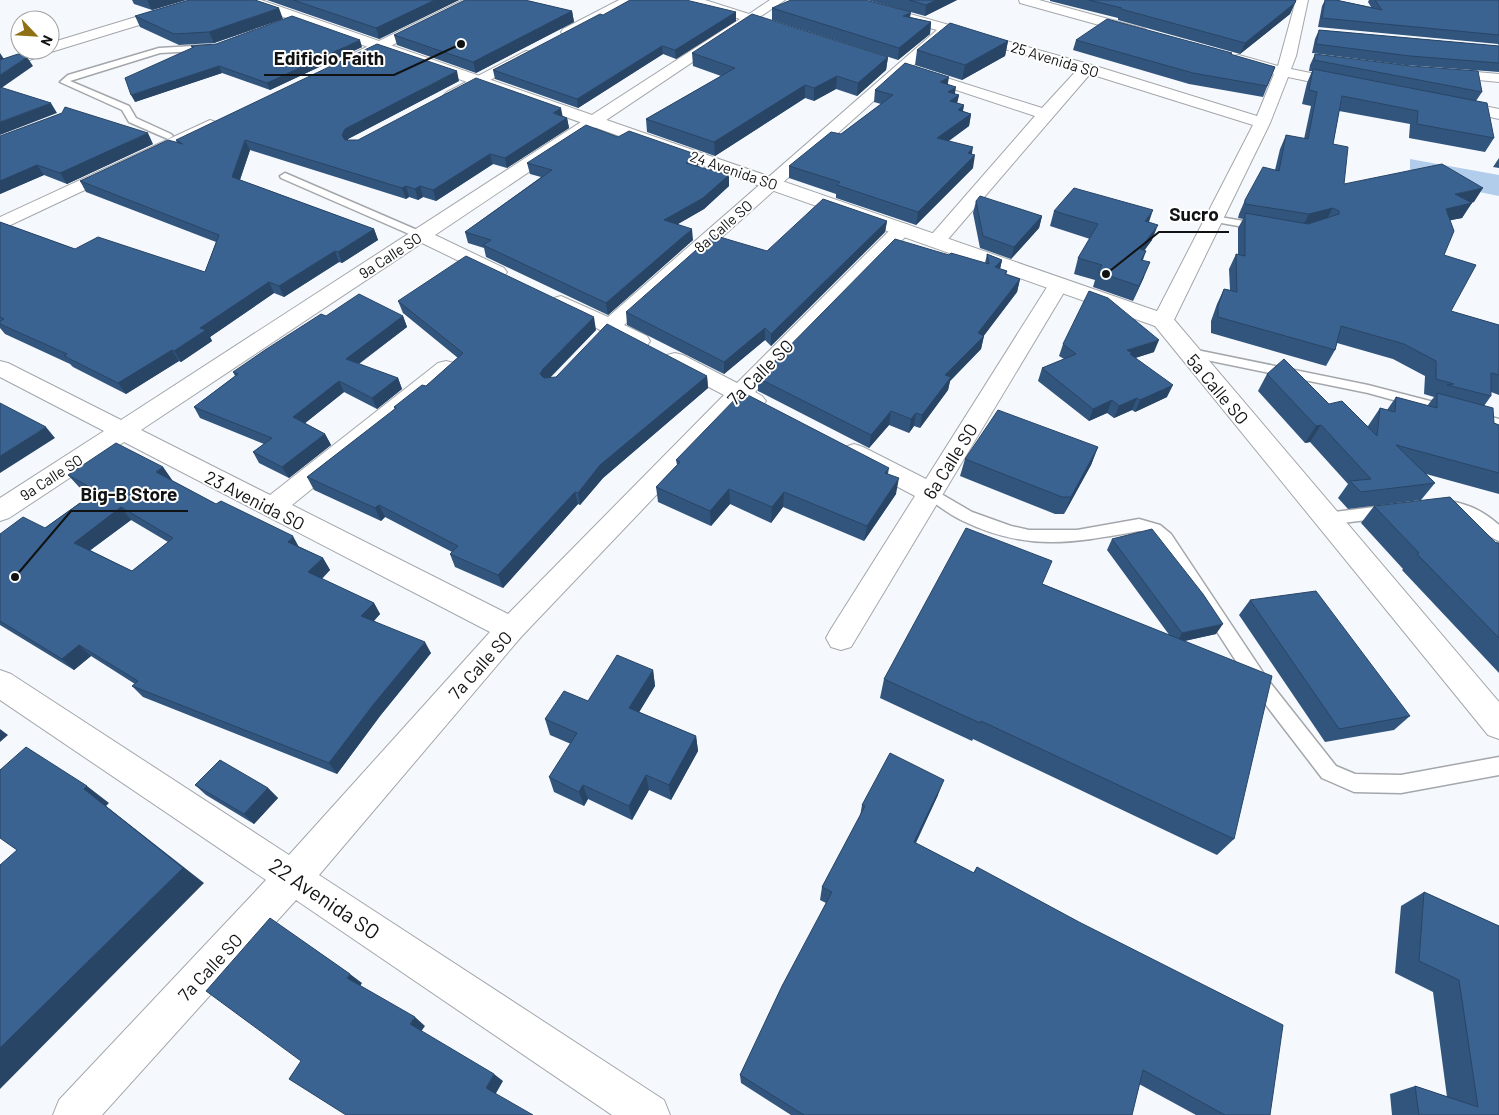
<svg xmlns="http://www.w3.org/2000/svg" width="1499" height="1115" font-family="Barlow,sans-serif">
<style>
.green{fill:#b2cdec}
.lines{fill:none;stroke-linecap:round;stroke-linejoin:round}
.lane-casing{stroke:#a3a7ab;stroke-width:3}
.street-casing{stroke:#a3a7ab;stroke-width:2}
.secondary-casing{stroke:#a3a7ab;stroke-width:2}
.lane{fill:#fff;fill-rule:evenodd}
.street{fill:#fff;fill-rule:evenodd}
.secondary{fill:#fff;fill-rule:evenodd}
.wall{fill:#32557d;fill-rule:evenodd}
.shaded-wall{fill:#294566}
.building{fill:#3a6391;stroke:#294566;fill-rule:evenodd}
.labels{text-anchor:middle;dominant-baseline:central;stroke-width:4;stroke-linejoin:round;paint-order:stroke}
.far-street-label{font-size:15px;fill:#111213;stroke:#fff}
.street-label{font-size:18px;fill:#111213;stroke:#fff}
.near-street-label{font-size:21px;fill:#111213;stroke:#fff}
.leader{fill:none;stroke:#111213;stroke-width:2}
.callout-dot{fill:#111213;stroke:#fff;stroke-width:2}
.callout-label{font-size:19px;text-anchor:middle;font-weight:bold;fill:#111213;stroke:#fff;stroke-width:4;stroke-linejoin:round;paint-order:stroke}
</style>
<rect width="100%" height="100%" fill="#f5f9fe"/>
<!-- green -->
<path class="green" d="M1410,159L1499,175V196L1410,178Z"/>
<g class="lines">
<!-- lane casing -->
<g class="lane-casing">
<path id="lane" d="M211,45L214,46V50L160,53L70,81L129,106L136,118L171,134L173,136L168,139L129,122L122,110L60,82L68,75L159,48Z
M285,173L424,233L426,235L424,237H416L281,178L280,176Z
M1214,216L1261,224L1267,227L1261,230L1210,221L1208,219Z
M1187,348L1368,385L1453,407L1455,410L1453,413L1448,415L1368,393L1182,355L1180,352L1182,349Z
M1472,412L1499,419V429L1467,420L1465,417L1467,414Z
M931,488L972,512L1011,526L1029,530H1077L1139,519L1160,525L1171,534L1268,680L1336,766L1355,774L1401,775L1499,757V775L1401,793L1354,792L1322,778L1256,692L1159,542L1149,533L1139,531C1072,543 1026,552 961,520C949,514 937,505 926,497L923,493L926,489Z
M1440,500C1464,502 1481,509 1499,525V541C1487,537 1478,523 1466,517C1456,512 1445,513 1435,510L1432,506L1435,502Z
M1391,505L1396,507L1399,511L1396,515L1391,517L1326,525L1320,523L1318,519L1320,515L1326,513Z"/>
</g>
<!-- street casing -->
<g class="street-casing">
<path id="street" d="M192,0H212L211,3L51,52L0,71V62L32,50H50V43Z
M463,0H479L478,3L358,62H348L346,59L348,56Z
M619,0H635L573,35H563L561,32L563,29Z
M686,0H705L749,14L770,0H785L435,235L504,268L507,272L504,276L497,278L490,276L422,243L141,430L270,495L438,363L446,361L454,363L457,368L454,373L292,505L508,614L724,395L667,365L664,360L667,355L675,353L683,355L737,383L895,225L902,223L909,225L911,229L909,233L755,392L762,396L766,401L762,406L754,409L742,405L521,637L319,875L664,1100L670,1115H612L296,900L102,1115H53L59,1100L266,880L0,700V670L11,674L289,855L490,632L124,442L9,518L0,521V498L104,431L0,377V361L8,363L121,420L740,19L687,3Z
M840,0H860L1092,65L1257,116L1274,74L1234,62L1232,59L1234,56L1239,55L1278,66L1296,0H1308L1296,56L1291,69L1350,81L1353,84L1350,87L1345,89L1288,77L1270,123L1171,326L1163,327L1155,326L1152,321L1253,125L1090,74L943,245L936,247L929,245L926,241L1035,116L908,74L906,72L624,325L647,336L650,341L647,346L639,348L631,346L554,306L551,302L554,298L561,296L608,317L937,30L841,3ZM949,33L1077,70L1042,108L912,67Z
M1019,0H1039L1145,29L1147,32L1140,36L1135,35L1020,3Z
M526,51L531,52L533,55L531,58L457,98H447L444,95L447,92Z
M1442,69L1499,74V82L1437,76L1435,73L1437,70Z
M1451,99L1499,109V119L1445,107L1443,104L1445,101Z
M210,120L216,122L218,125L216,128L0,230V217Z
M1059,278L1066,280L1069,284L851,647L841,650L831,647L826,638L831,629L915,496L845,459L842,453L845,447L854,444L863,447L926,479L1049,284L1052,280Z"/>
</g>
<!-- secondary casing -->
<g class="secondary-casing">
<path id="secondary" d="M243,0H261L1171,316L1499,702V739L1488,735L1155,326L244,3Z"/>
</g>
<!-- lane -->
<use href="#lane" class="lane"/>
<!-- street -->
<use href="#street" class="street"/>
<!-- secondary -->
<use href="#secondary" class="secondary"/>
</g>
<!-- wall -->
<path class="wall" d="M132,0H186L152,10L134,4Z
M267,0H459L379,39Z
M867,0H957L925,16Z
M1050,0H1296L1290,14L1240,54L1118,20V18L1050,1Z
M1325,0H1336L1371,7L1368,2L1369,0H1499V72L1405,65L1312,53L1315,39L1319,30L1499,46L1498,44L1318,27L1322,6Z
M529,1L572,11L574,22L476,73L397,45L394,35Z
M772,8L910,17L931,22L930,34L898,60L772,20Z
M736,12V21L676,59L663,54L578,108L495,79L493,70L603,15Z
M135,16L283,19L214,43L179,45L140,27Z
M1076,40L1232,55L1275,67L1263,97L1189,84L1073,50Z
M1008,41L1005,56L962,80L915,65L917,50Z
M191,46L362,47L270,90L222,73L135,102L192,48Z
M692,53L888,57L886,70L857,96L836,89L814,101L805,98L715,156L647,132L646,119L721,76L693,66Z
M1315,54L1482,92L1476,101L1494,138L1485,152L1409,138L1410,124L1339,111L1333,144L1344,184L1474,202L1471,203L1462,218L1450,220L1444,255L1451,311L1499,325V395L1491,392V396L1484,406L1494,423L1499,425V494L1426,474L1435,483L1421,500L1348,509L1338,498L1348,484L1310,442L1305,443L1258,391L1267,374L1329,404L1368,426L1380,408L1387,410L1396,397L1427,406L1434,397L1424,394L1425,376L1393,359L1337,343L1335,350L1326,366L1211,333V321L1217,304L1224,289L1230,290L1229,269L1236,254L1238,255V228L1243,219L1238,218L1239,214L1245,200L1275,170L1280,149L1286,135L1304,139L1311,106L1302,104L1307,83L1312,71H1309L1310,65Z
M459,81L348,139V140H358L562,116L567,118L569,128L507,168L493,164L436,201L423,197L418,200L409,197L406,199L250,150L240,180L374,229L378,240L342,263L339,262L284,297L274,293L210,337L212,341L181,362L179,361L126,394L73,367L70,364L5,334L0,328V222L75,249L205,272L216,242L86,192L80,181L177,143L176,140Z
M947,85L954,94L959,95L957,103L964,105L963,111L971,114L969,126L949,141L972,154L973,168L916,225L836,198V194L789,178V166L841,134L881,104L874,102L875,90Z
M0,136L153,144L67,184L44,175L0,194Z
M618,137L698,166L729,186L704,209L678,224L693,240L608,315L486,257L484,248L468,243L465,232L541,177L530,174L527,163Z
M1499,158V168L1493,167Z
M976,201L1042,216L1039,228L1011,259L980,248L973,213Z
M1054,211L1149,222L1152,240L1144,250L1146,251L1143,260L1144,277L1133,301L1093,287L1095,280L1074,274L1078,258L1090,239L1050,226Z
M887,221L885,232L771,346L765,340L724,374L627,325L626,312L767,251Z
M987,254L1002,260L1000,269L1007,271L1006,275L1020,279L1017,292L984,335L981,349L950,381L948,390L920,428L914,426L909,433L889,425L869,448L758,391V378L949,255L985,263Z
M398,301L596,330L550,378L707,376L708,388L603,478L580,505L578,504L503,588L455,567L450,554L452,552L385,517L381,521L314,490L307,477L395,410L394,407L426,386L458,358L403,313Z
M326,316H403L407,327L359,364L398,378L402,389L377,409L344,392L305,423L325,434L331,445L289,478L259,463L253,452L264,444L200,418L194,407L235,376L233,372Z
M1063,344L1154,352L1135,358L1167,397L1135,412L1132,410L1114,418L1107,413L1089,421L1038,381L1042,368L1064,359L1059,356Z
M1098,447L1091,465L1064,514H1055L960,476L965,459Z
M676,460L889,468L888,474L896,494L864,541L783,507L771,523L730,504L711,526L658,502L656,487L677,465Z
M163,467L172,480H171L216,504L300,547L323,558L330,570L322,579L374,603L380,614L374,621L431,653L380,716L337,774L143,697L132,686L135,684L91,656L74,670L0,625V534L45,528L92,494L79,487L68,475ZM131,520L168,542L132,571L90,550Z
M1374,506L1499,543V673L1402,570L1403,569L1361,523Z
M1112,539L1216,634L1183,641L1234,839L1217,855L973,739L972,741L880,698L884,679L1043,584L1170,636L1107,550Z
M1250,600L1410,716L1394,730L1325,742L1239,615Z
M653,670L655,686L639,712L696,736L698,751L671,800L649,790L632,820L588,799L584,806L554,792L549,777L571,744L550,735L545,719L588,701Z
M195,785L268,788L278,798L254,824L206,795Z
M938,795L916,843L973,873L977,867L1270,1115H1196L1139,1084L1132,1115H791L741,1083L740,1075L826,903L820,900L822,887L860,816L862,805Z
M1424,892L1499,926V1115H1392L1390,1094L1415,1086L1447,1097L1433,992L1395,973L1401,906Z"/>
<!-- shaded-wall -->
<path class="shaded-wall" d="M147,0H186L152,10Z
M435,0H459L379,39L376,28Z
M936,0H957L925,16L926,5Z
M1295,3L1290,14L1240,54L1245,43Z
M279,8L283,19L214,43L209,32Z
M572,11L574,22L476,73L473,62Z
M736,12V21L676,59L675,50Z
M911,12L909,24L903,16Z
M931,22L930,34L898,60L899,48Z
M360,40L362,47L270,90L267,83Z
M1008,41L1005,56L962,80L965,65Z
M662,46L663,54L578,108L577,99Z
M0,53L4,59L0,60Z
M27,57L33,66L0,89V75Z
M888,57L886,70L857,96L858,83Z
M219,66L222,73L135,102L131,95Z
M457,71L459,81L348,139L345,146L342,135L345,129Z
M837,76L836,89L814,101V88Z
M949,77L947,89L940,82Z
M805,85V98L715,156L714,142Z
M956,87L954,99L959,95L956,107L950,101L948,92Z
M51,103L57,113L0,135V122Z
M964,105L961,117L958,110Z
M561,108L563,118L553,113Z
M971,114L969,126L935,150L937,138Z
M567,118L569,128L507,168L505,158Z
M148,133L153,144L67,184L60,173Z
M245,140L250,150L237,188L232,177Z
M973,147L971,159L975,155L973,168L916,225L918,212Z
M490,154L493,164L436,201L433,190Z
M698,155V166L686,163Z
M37,165L44,175L0,194V181Z
M729,175V186L704,209L664,232V220Z
M406,186L409,197L406,199L402,188Z
M420,186L423,197L418,200L415,189Z
M1483,188L1474,202L1445,208L1455,194Z
M1472,203L1462,218L1437,223L1446,209Z
M1333,208L1325,222L1301,229L1309,214Z
M1153,210L1148,225L1145,221Z
M1042,216L1039,228L1011,259L1014,247Z
M887,221L885,232L771,346V334Z
M1158,225L1152,240L1134,265L1140,249Z
M374,229L378,240L342,263L338,252Z
M692,229L693,240L608,315L606,303Z
M335,251L339,262L284,297L279,286Z
M1002,260L999,273L995,267Z
M1150,262L1144,277L1133,301L1139,286Z
M1020,279L1017,292L983,337L984,336L981,349L950,381L948,390L920,428L922,415L945,375Z
M269,282L274,293L210,337L212,341L181,362L174,351L200,328Z
M403,316L407,327L350,370L346,359Z
M594,317L596,330L545,382L540,374L543,369Z
M765,328V340L724,374V362Z
M1159,340L1154,352L1129,360L1127,350Z
M172,350L179,361L126,394L118,383Z
M707,376L708,388L603,478L580,505L578,493L600,465Z
M398,378L402,389L377,409L372,398Z
M339,381L344,392L299,428L293,417Z
M1173,385L1167,397L1135,412L1140,400Z
M1137,398L1132,410L1114,418L1119,406Z
M1112,400L1107,413L1089,421L1093,409Z
M891,411L889,425L869,448L871,435Z
M916,413L914,426L909,433L911,419Z
M1321,425L1310,442L1305,443L1316,426Z
M46,427L55,438L0,473V456Z
M325,434L331,445L289,478L282,467Z
M1098,447L1091,465L1064,514L1071,497Z
M163,467L172,480L165,485L156,472Z
M899,478L896,494L864,541L867,526Z
M729,489L730,504L711,526L710,511Z
M575,492L578,504L503,588L498,575Z
M784,492L783,507L771,523L772,507Z
M379,505L385,517L381,521L375,508Z
M121,507L131,520L84,555L74,543Z
M293,536L300,549L288,542Z
M323,558L330,570L315,584L308,572Z
M374,603L380,614L368,627L361,616Z
M1223,624L1216,634L1176,643L1182,633Z
M425,642L431,653L380,716L337,774L329,763L373,705Z
M79,645L91,656L74,670L62,659Z
M653,670L655,686L632,724L629,708Z
M0,729L8,735L0,742Z
M696,736L698,751L671,800L669,785Z
M646,775L649,790L632,820L629,806Z
M944,780L938,795L909,856L914,842Z
M583,785L588,799L584,806L579,792Z
M87,786L109,803L106,806L204,883L0,1089V1048L84,789Z
M268,788L278,798L254,824L244,814Z
M350,974L362,983L359,988L347,978Z
M415,1017L425,1026L420,1033L410,1024Z
M494,1074L503,1081L495,1095L486,1088Z"/>
<!-- building -->
<path class="building" d="M189,0H255L279,8L209,32L174,34L135,16Z
M293,0H435L376,28Z
M465,0H525L572,11L473,62L394,35Z
M630,0H686L736,12L675,50L662,46L577,99L493,70L600,14L603,15Z
M791,0H865L911,12L903,16L931,22L899,48L772,8Z
M909,0H936L926,5Z
M1089,0H1296L1295,3L1245,43L1121,9L1122,8Z
M1325,0H1336L1382,10L1375,0H1499V35L1322,18Z
M752,14L888,57L858,83L837,76L814,88L805,85L714,142L646,119L735,68L692,53Z
M292,16L360,40L267,83L219,66L131,95L125,78L194,47L191,46L216,44Z
M1107,19L1232,53L1230,54L1275,67L1267,86L1193,73L1076,40Z
M950,23L1008,41L965,65L917,50Z
M1319,30L1499,46V63L1410,56L1316,44Z
M377,44L457,71L345,129L342,135L345,140H358L476,78L561,108L553,113L567,118L505,158L490,154L433,190L420,186L415,189L406,186L402,188L245,140L232,177L374,229L338,252L335,251L279,286L269,282L200,328L206,330L174,351L172,350L118,383L64,356L67,354L0,324V321L4,319L0,317V222L75,249L98,237L205,272L219,235L80,181L168,140L183,144L176,140Z
M18,54L27,57L0,75V60Z
M1315,54L1411,66L1478,71L1482,92L1314,60Z
M905,63L949,77L940,82L956,87L948,92L959,95L950,101L964,105L958,110L971,114L937,138L973,147L968,153L975,155L918,212L837,185L840,182L789,166L831,132L841,134L893,95L875,90Z
M1313,69L1487,103L1494,138L1417,124L1418,111L1342,96L1333,144L1348,147L1344,184L1442,164L1483,188L1455,194L1472,203L1446,209L1454,231L1444,255L1476,265L1451,311L1499,325V375L1491,373V396L1447,385L1454,384L1436,379V361L1404,344L1341,326L1335,350L1218,317V306L1224,289L1237,292L1236,254L1245,256V213L1308,224L1339,214V211L1333,208L1309,214L1245,204V200L1263,167L1279,171L1286,135L1308,139L1317,92L1309,90Z
M0,87L51,103L0,122Z
M65,107L148,133L60,173L37,165L0,181V136L62,113Z
M586,125L618,137L629,131L698,155L686,163L729,175L703,198L664,220L692,229L606,303L483,245L491,240L465,232L552,170L527,163Z
M1074,188L1153,210L1145,221L1158,225L1140,249L1146,251L1141,260L1150,262L1139,286L1098,272L1102,265L1078,258L1098,224L1054,211Z
M980,196L1042,216L1014,247L983,236L976,201Z
M823,199L887,221L771,334L765,328L724,362L626,312L713,235L767,251Z
M895,239L949,255L951,253L989,264L987,254L1002,260L995,267L1007,271L1005,274L1020,279L978,333L984,336L945,375L951,377L922,415L916,413L911,419L891,411L871,435L758,378Z
M466,256L594,317L543,369L540,374L544,378L556,377L607,324L707,376L600,465L578,493L575,492L498,575L450,554L458,546L379,505L375,508L307,477L396,408L394,407L422,385L426,386L463,353L398,301Z
M1089,291L1108,298L1159,340L1127,350L1132,353L1130,354L1173,385L1140,400L1137,398L1119,406L1112,400L1093,409L1042,368L1076,354L1063,344Z
M359,294L403,316L346,359L398,378L372,398L339,381L293,417L325,434L282,467L253,452L272,438L194,407L238,374L233,372L265,350L321,314L326,316Z
M1284,359L1329,404L1342,401L1377,436L1380,408L1395,412L1396,397L1437,408V393L1493,408L1494,423L1499,425V473L1396,445L1435,483L1361,492L1350,481L1371,479L1321,425L1316,426L1267,374Z
M742,392L889,468L885,473L899,478L867,526L784,492L772,507L729,489L710,511L656,487L680,462L676,460Z
M0,403L46,427L0,456Z
M998,410L1098,447L1071,497H1062L965,459Z
M116,443L163,467L156,472L216,504L221,501L293,536L288,542L323,558L308,572L374,603L361,616L425,642L373,705L329,763L132,686L138,681L79,645L62,659L0,621V534L23,517L45,528L97,491L68,475ZM121,507L173,538L132,571L74,543Z
M1450,497L1496,543H1499V638L1417,554L1419,553L1374,506Z
M966,528L1052,561L1042,584L1272,676L1234,839L981,721L980,723L884,679Z
M1152,529L1203,594L1223,624L1182,633L1112,539Z
M1316,591L1410,716L1339,729L1250,600Z
M617,655L653,670L629,708L696,736L669,785L646,775L629,806L583,785L579,792L549,777L577,733L545,719L564,691L588,701Z
M26,747L87,786L84,789L183,868L0,1048V865L17,850L0,838V770Z
M890,753L944,780L914,842L974,873L977,867L1079,922L1283,1025L1270,1115H1225L1143,1070L1132,1115H804L740,1075L782,986L832,892L822,887L865,806L862,805Z
M220,760L268,788L244,814L195,785Z
M1424,892L1499,926V1115H1419L1415,1086L1478,1107L1459,980L1419,961Z
M270,918L350,974L347,978L415,1017L410,1024L494,1074L486,1088L533,1115H346L289,1079L301,1061L206,991Z"/>
<g class="labels">
<!-- far-street labels -->
<g class="far-street-label">
<text transform="translate(1055 59) rotate(17)">25 Avenida SO</text>
<text transform="translate(734 170) rotate(19)">24 Avenida SO</text>
<text transform="translate(723 226) rotate(-41)">8a Calle SO</text>
<text transform="translate(390 255) rotate(-33)">9a Calle SO</text>
<text transform="translate(51 477) rotate(-33)">9a Calle SO</text>
</g>
<!-- street labels -->
<g class="street-label">
<text transform="translate(760 372) rotate(-45)">7a Calle SO</text>
<text transform="translate(1218 389) rotate(50)">5a Calle SO</text>
<text transform="translate(950 461) rotate(-58)">6a Calle SO</text>
<text transform="translate(255 500) rotate(27)">23 Avenida SO</text>
<text transform="translate(480 665) rotate(-48)">7a Calle SO</text>
<text transform="translate(210 967) rotate(-47)">7a Calle SO</text>
</g>
<!-- near-street labels -->
<g class="near-street-label">
<text transform="translate(325 898) rotate(34)">22 Avenida SO</text>
</g>
</g>
<!-- callouts -->
<path class="leader" d="M461 44L394 75H264M1106 274L1159 232H1229M15 577L71 511H188"/>
<g class="callout-dot">
<circle cx="461" cy="44" r="5"/>
<circle cx="1106" cy="274" r="5"/>
<circle cx="15" cy="577" r="5"/>
</g>
<g class="callout-label">
<text x="329" y="65">Edificio Faith</text>
<text x="1194" y="221">Sucro</text>
<text x="129" y="501">Big-B Store</text>
</g>
<!-- north arrow -->
<g transform="translate(35 35) rotate(115)"><circle r="24" fill="#ffffff" stroke="#a0a0a1"/>
<path d="M0-4L9 19L0 12L-9 19Z" fill="#907015"/>
<text y="-8" font-size="14" font-weight="bold" text-anchor="middle" fill="#111213">N</text>
</g>
</svg>
